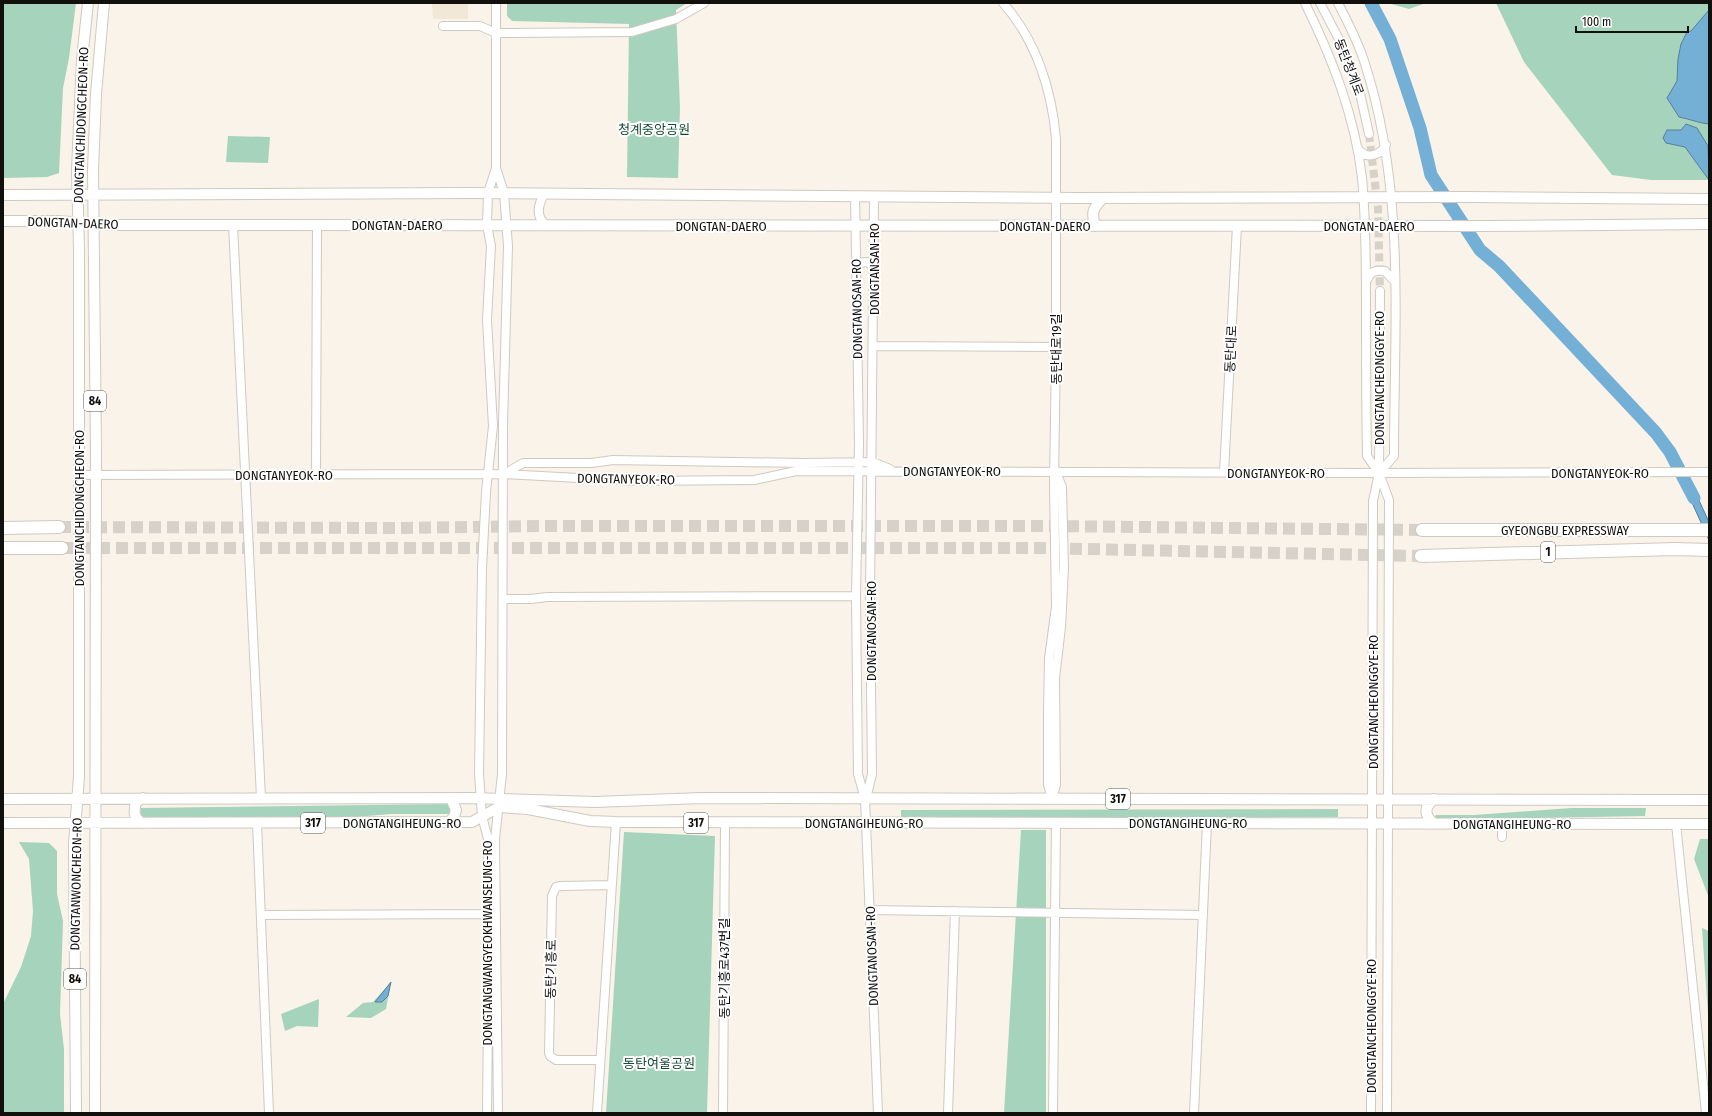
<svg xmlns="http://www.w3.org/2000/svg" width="1712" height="1116" font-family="'Fira Sans Condensed','Noto Sans KR',sans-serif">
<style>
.built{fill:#f2e8d8}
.green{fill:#a6d3bb}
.water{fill:#74afd6;stroke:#577f9a}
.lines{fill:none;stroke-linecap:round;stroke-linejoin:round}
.stream{stroke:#577f9a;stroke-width:2}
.river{stroke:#74afd6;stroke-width:13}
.minor-tunnel{stroke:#d6d1c9;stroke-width:8;stroke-dasharray:8 4;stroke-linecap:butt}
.highway-tunnel{stroke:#d6d1c9;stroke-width:12;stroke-dasharray:12 6;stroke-linecap:butt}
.minor-casing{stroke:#cfc9c0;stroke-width:10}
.major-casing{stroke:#cfc9c0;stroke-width:12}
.highway-casing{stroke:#cfc9c0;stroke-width:14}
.minor{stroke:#fff;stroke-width:8}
.major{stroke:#fff;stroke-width:10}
.highway{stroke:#fff;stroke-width:12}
.labels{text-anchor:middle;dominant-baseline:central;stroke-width:4;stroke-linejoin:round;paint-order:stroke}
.shield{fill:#fff;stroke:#595856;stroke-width:1}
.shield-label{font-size:12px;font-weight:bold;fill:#12100d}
.street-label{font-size:13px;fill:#12100d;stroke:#fff}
.park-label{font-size:13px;fill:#154a33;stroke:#fff}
</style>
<rect width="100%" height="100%" fill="#f9f3ea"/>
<!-- built -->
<path class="built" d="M432,3H468V19H433Z"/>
<!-- green -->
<path class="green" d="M3,3H76L69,58L63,88L59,173L47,177L3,178Z
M507,3H687L676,10L680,107L678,178L627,177L629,24L512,21L507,16Z
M1388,3H1426L1409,9Z
M1496,3H1709V180H1651L1612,175L1524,62Z
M228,136L270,137L268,163L226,162Z
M448,804L453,808L450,814H391L331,819L144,820L141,816L140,808Z
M1571,808H1646L1645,816L1436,820L1435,817L1436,815H1474Z
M1338,809V817L901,819V810Z
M1021,830H1046V1113H1004Z
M624,832L715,836L707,1113H606Z
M1700,839H1709V898L1694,859Z
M19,842L49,843L57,851V894L63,921L60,1014L64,1049V1113H3V1004L21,967L31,936L33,911L29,859Z
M1702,928L1709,931V1029Z
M391,982L386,1009L371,1018L346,1017L363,1003L373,1002Z
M319,999L318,1027L297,1026L285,1031L281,1014Z"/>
<!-- water -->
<path class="water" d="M1709,10V124C1698,123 1690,119 1679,117L1667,98L1677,81L1678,59L1681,44L1687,32L1691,31Z
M1686,124L1697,128L1708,146L1709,180L1685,147L1666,143L1663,138L1667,130H1681Z
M1683,483H1691L1709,522V540Z
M391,982L388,996L382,1002H375Z"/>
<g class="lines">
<!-- stream -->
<path class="stream" d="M3,891V903"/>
<!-- river -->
<path class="river" d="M1371,3L1390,39L1420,128L1431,175L1480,250L1499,266L1656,433L1670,452L1694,498"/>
<!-- minor-tunnel -->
<path class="minor-tunnel" d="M1369,134L1378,208L1380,291"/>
<!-- highway-tunnel -->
<path class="highway-tunnel" d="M59,527L395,528L540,526H1045L1422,530
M62,548H1040L1421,556"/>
<!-- minor casing -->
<g class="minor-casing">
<path id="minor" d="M496,3V168L504,193L508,246L503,425L502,774L495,839L498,1113
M1003,3C1036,40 1052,90 1056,139V347L1054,485L1056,607L1049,658L1048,713V785L1052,799
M1305,3C1332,58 1355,116 1362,178C1366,220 1366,262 1366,305C1366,355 1366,405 1367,456L1379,473L1389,500L1387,1113
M1320,3L1342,45L1358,84L1369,134
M1338,3C1348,23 1359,43 1365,64C1406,190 1394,325 1394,456L1379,473
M443,26H480L496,33L632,32L676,19L704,3
M1357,147C1364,160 1379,157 1386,145
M545,193C538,204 535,216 546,225
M855,196L859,444L856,596L858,774L865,799L878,1113
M233,225L261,798
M856,266L858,263L867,262L874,267
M1367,280C1371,271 1375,270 1385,271L1394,281
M873,346L1056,347
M1224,472L1237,226
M316,474L317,225
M504,474L523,463H591L613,460L802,463L873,462L890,469
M79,475L504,474L635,481L754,480L796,471L1379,473L1709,472
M503,599H531L547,597L856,596
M866,799L872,774L870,595L874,196
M1052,799L1056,785L1055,678L1061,627L1064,568L1062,487L1056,472
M257,823L269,1113
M1502,824V837
M1676,824L1706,1113
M870,910L1203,915
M261,915L489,914
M600,1060H556L550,1056L549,1053L552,896L556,887L561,886L612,885
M487,1113L489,914L488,839L482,816L479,774L482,568L486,492L493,426L487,320L491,246L487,225L488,193L496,168
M597,1113L616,822
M723,1113L725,823
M948,1113L955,911
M1053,1113L1056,822
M1194,1113L1207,823
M1371,1113L1373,501L1379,473L1380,291"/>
</g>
<!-- major casing -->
<g class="major-casing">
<path id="major" d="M3,195L471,193L1076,198L1466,197L1709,199
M3,221H56L115,225L1484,226L1709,224
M1095,226C1091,212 1093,208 1103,198
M3,799L472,798L595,802L701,798L1709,800
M3,823L472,822L499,807L528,809L590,821L616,822L1709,824
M142,823C133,818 134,811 136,802L143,798
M448,823L454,817L456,810L451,798
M1433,823C1424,815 1424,807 1434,799
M76,1113L74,844L79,776V249L77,170L82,59L88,3
M95,1113L96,451L93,170L96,94L104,3"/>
</g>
<!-- highway casing -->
<g class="highway-casing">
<path id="highway" d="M3,528L59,527
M1422,530H1709
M3,548H62
M1421,556L1675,549L1709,550"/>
</g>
<!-- minor -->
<use href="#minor" class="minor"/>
<!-- major -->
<use href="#major" class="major"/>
<!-- highway -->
<use href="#highway" class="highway"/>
</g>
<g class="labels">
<!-- shield labels -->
<g class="shield">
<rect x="84" y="391" width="22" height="20" rx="3"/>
<rect x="1541" y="542" width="14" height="20" rx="3"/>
<rect x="1106" y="789" width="24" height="20" rx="3"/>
<rect x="301" y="813" width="24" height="20" rx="3"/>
<rect x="684" y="813" width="24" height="20" rx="3"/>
<rect x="64" y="969" width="22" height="20" rx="3"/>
</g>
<g class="shield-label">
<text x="95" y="401">84</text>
<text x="1548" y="552">1</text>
<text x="1118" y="799">317</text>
<text x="313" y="823">317</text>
<text x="696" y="823">317</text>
<text x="75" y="979">84</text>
</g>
<!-- street labels -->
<g class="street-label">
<text transform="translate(1349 67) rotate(69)">동탄청계로</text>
<text transform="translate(81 125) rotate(-88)">DONGTANCHIDONGCHEON-RO</text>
<text transform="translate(73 223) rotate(2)">DONGTAN-DAERO</text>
<text x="397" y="225">DONGTAN-DAERO</text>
<text x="721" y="226">DONGTAN-DAERO</text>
<text x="1045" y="226">DONGTAN-DAERO</text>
<text x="1369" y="226">DONGTAN-DAERO</text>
<text transform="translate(874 269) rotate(-90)">DONGTANSAN-RO</text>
<text transform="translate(857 309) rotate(-91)">DONGTANOSAN-RO</text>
<text transform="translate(1056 349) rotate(-90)">동탄대로19길</text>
<text transform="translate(1231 349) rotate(-87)">동탄대로</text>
<text transform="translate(1379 378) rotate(-90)">DONGTANCHEONGGYE-RO</text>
<text x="952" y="471">DONGTANYEOK-RO</text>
<text x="1276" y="473">DONGTANYEOK-RO</text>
<text x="1600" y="473">DONGTANYEOK-RO</text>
<text x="284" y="475">DONGTANYEOK-RO</text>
<text transform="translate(626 479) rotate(1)">DONGTANYEOK-RO</text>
<text transform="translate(79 508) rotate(-90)">DONGTANCHIDONGCHEON-RO</text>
<text x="1565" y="530">GYEONGBU EXPRESSWAY</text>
<text transform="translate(871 631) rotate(-90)">DONGTANOSAN-RO</text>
<text transform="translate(1373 702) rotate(-90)">DONGTANCHEONGGYE-RO</text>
<text x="402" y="823">DONGTANGIHEUNG-RO</text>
<text x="864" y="823">DONGTANGIHEUNG-RO</text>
<text x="1188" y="823">DONGTANGIHEUNG-RO</text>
<text x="1512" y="824">DONGTANGIHEUNG-RO</text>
<text transform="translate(76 884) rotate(-89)">DONGTANWONCHEON-RO</text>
<text transform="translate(487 943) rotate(-90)">DONGTANGWANGYEOKHWANSEUNG-RO</text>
<text transform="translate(872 956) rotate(-92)">DONGTANOSAN-RO</text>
<text transform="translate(724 968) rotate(-90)">동탄기흥로437번길</text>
<text transform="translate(551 969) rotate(-89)">동탄기흥로</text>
<text transform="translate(1371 1026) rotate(-90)">DONGTANCHEONGGYE-RO</text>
</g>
<!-- park labels -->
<g class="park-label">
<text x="654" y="129">청계중앙공원</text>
<text x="659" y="1063">동탄여울공원</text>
</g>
</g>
<!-- border -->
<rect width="1712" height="1116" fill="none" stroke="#12100d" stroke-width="8"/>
<!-- scale -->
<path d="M1576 26v6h112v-6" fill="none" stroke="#12100d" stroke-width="2"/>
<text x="1582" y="26" font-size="12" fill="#12100d" stroke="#ffffff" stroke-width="3" paint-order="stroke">100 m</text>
</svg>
